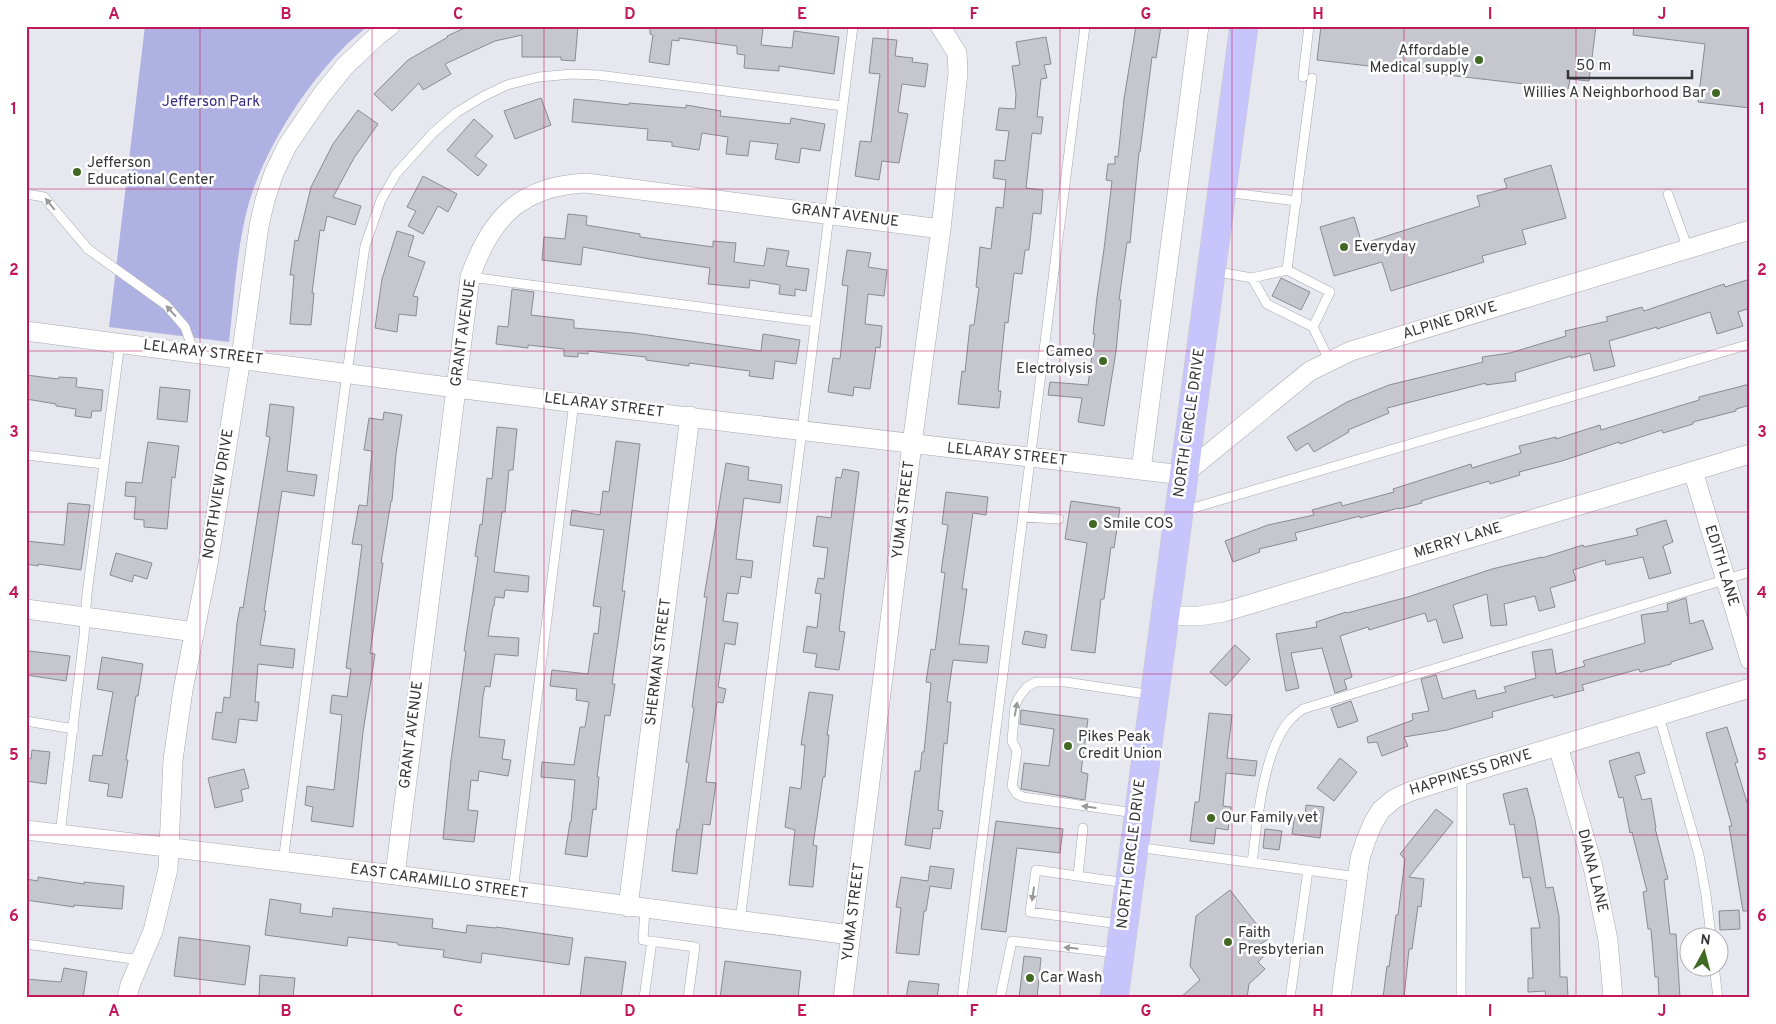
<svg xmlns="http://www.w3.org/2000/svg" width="1776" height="1024" font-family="Overpass,sans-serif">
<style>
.green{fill:#b0b1e3}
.building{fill:#c6c6ce;stroke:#8b8b92}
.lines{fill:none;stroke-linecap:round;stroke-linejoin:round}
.service-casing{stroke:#a7a8af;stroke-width:10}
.minor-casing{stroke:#a7a8af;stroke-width:20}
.primary-casing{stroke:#c7c7c8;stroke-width:29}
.service{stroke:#fff;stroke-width:9}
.minor{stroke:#fff;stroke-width:19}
.primary{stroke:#c7c5fc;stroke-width:28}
.oneway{fill:#9a9a9c}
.grid{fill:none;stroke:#c2185b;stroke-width:1;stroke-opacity:0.55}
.poi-dot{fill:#426924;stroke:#fff;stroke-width:2}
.labels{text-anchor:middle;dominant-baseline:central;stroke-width:5;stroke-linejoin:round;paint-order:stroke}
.poi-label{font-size:15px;fill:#363639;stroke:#fff;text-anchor:start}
.park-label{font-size:15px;fill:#392e80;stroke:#fff}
.street-label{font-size:15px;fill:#363639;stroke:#fff}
.neatline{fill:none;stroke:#c2185b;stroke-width:2}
.grid-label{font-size:16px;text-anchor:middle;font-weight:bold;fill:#c2185b}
</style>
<rect width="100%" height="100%" fill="#e7e7ef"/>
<!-- green -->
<path class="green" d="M145,26H368C316,66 261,150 246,214C236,256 234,300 229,342L109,327Z"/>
<!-- building -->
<path class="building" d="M469,26H578L575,61L561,60V57H522V35L495,41L445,64L451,74L423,90L419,83L392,111L374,94L408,60L448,37L447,36Z
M650,26L763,28L761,45L792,48L794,31L839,37L834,74L779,66V71L744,68L745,55L737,54V46L679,38V41L672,40L669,65L649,62L653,35L650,34Z
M1136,26H1161L1156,58L1152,57L1140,152H1139L1130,243L1127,242L1119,300H1121L1116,351L1104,426L1078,422L1082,398L1048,395L1050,382L1088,385L1095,334H1093L1097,297L1104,249L1112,181L1106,180L1108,164H1115V156L1118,157L1124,99Z
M1321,26H1596L1589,81L1570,79L1568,89L1317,60Z
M1634,26H1750V108L1698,102L1705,44L1633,35Z
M1046,37L1051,64L1044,65L1047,78L1041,79L1037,117H1043L1041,134L1032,133L1026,188L1043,190L1041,214L1033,213L1029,250H1025L1022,274L1014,273L1008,323L1005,322L998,391H1001L999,408L958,404L962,371L965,372L970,325H974L979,288L976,287L980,247L991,249L996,207L1003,208L1006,180L993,178L995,160L1005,161L1009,131L996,130L999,108L1015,109L1016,94L1012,66L1020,65L1016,42Z
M873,38L897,40L895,56L913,58L912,62L928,64L925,87L902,84L898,112L908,114L899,163L882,161L879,180L855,176L860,141L871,142L880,74L869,73Z
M541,98L551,125L515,139L504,111Z
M574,99L629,105V103L686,108V105L721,111L720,116L790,124L791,118L825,124L820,151L801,148L799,163L775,159L778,144L750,141L748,156L726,154L728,137L702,133L699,150L672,146V142L647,140L648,129L572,122Z
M358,110L378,124L354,158L333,197L361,206L355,225L327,216L324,231L320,230L312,293H314L311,325L290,324L294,275H290L295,240L298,241L311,187L333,144Z
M474,119L493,136L475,156L487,165L478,176L447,150Z
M1551,165L1566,218L1522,230L1526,244L1482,256L1484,262L1391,291L1382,262L1334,276L1320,227L1354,217L1362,244L1480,206L1477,196L1507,188L1504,179Z
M423,176L457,194L448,212L438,206L423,234L408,226L416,211L407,207Z
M568,214L587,216L586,225L640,234V237L713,247V241L736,243L734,262L764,266L767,248L789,251L786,266L809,269L806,291L795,289V296L779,294L780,285L750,280L749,288L708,284L710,268L650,259L583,247L581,265L542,260L544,237L565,239Z
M397,231L414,236L408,256L425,262L413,296L418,297L416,316L399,314L397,332L375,328L382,279Z
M847,250L871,253L868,267L887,270L884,296L868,294L865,324L882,326L880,348L876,347L870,389L854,387L853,396L828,392L833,358L840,359L848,286L842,285Z
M1281,278L1310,292L1301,310L1272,296Z
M1750,279V308L1738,312L1743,326L1717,334L1710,312L1657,329V327L1609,341L1615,366L1594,371L1590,353L1571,358V356L1515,373L1516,381L1486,385V383L1387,408L1389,413L1348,430L1349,432L1314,452L1308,443L1296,451L1287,437L1347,402L1389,385L1483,362L1482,357L1510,353L1566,336L1565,331L1608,321L1606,317L1642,307L1644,311L1724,284L1725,287Z
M512,289L534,292L531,315L574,320V328L633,333L761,351L763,334L800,340L796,364L775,361L773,379L749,376L750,371L689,363V366L646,360V357L588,351V354L578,353V357L564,356V349L528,345V348L496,344L498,326L508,327Z
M26,375L58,379L59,377L77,378L76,387L103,390L101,411H92L91,418L75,416L76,409L56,406V404L26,399Z
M1750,384V405L1736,409V411L1693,422V424L1663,433L1662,430L1620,444L1619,442L1562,461L1519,472L1520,475L1490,484L1489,481L1421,501L1422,503L1399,509V508L1360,518V516L1295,533L1297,540L1259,549L1260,552L1233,562L1225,541L1268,525L1314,515L1312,510L1341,502L1342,506L1394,492L1393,489L1471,464L1472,468L1521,453L1519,446L1556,437V439L1600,425L1601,430L1699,400V397Z
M160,387L190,390L187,422L157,419Z
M270,404L294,407L287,471L317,475L314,496L282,491L264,611H266L260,645L295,649L293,668L258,664L255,702H259L257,721L239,719L236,743L212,739L216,712L222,713L224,697L230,698L237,623L240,607L243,608L270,437L266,436Z
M384,412L402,415L396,454L392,501H391L381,563H383L370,653L375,654L363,732L353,827L311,821L313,807L305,805L307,786L334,790L342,715L330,713L332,695L347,697L351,669L346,668L362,545L352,544L359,505L367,506L372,451L364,450L369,418L383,420Z
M497,427L517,429L513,470H509L505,512H502L494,572L529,576L528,592L505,590L504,598L495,597L494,606H493L488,636L519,638L518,656L495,654L490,687L485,686L483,696L479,737L505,740L502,759L511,760L508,776L479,771L478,781L471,780L468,810L478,811L474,842L443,839L451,760L466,651H464L478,557L475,556L480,524L482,525L487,478L492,479Z
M616,441L640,444L622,591H625L612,684H615L610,716L605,715L597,777H599L596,810L593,809L587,857L565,854L570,822H571L575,780L541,777L542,762L574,765L580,727H585L589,702L576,700L577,689L550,686L552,670L588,674L594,633L598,634L601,607L593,606L604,530L570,525L572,510L600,515L603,491L609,492Z
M148,442L179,446L175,478L172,477L167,529L144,527V520L134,519L136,497L125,496L126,482L142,483Z
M726,463L749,467L748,480L782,485L780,503L744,498L736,559L753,561L751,578L741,576L738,594L727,593L723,621L738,623L735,645L725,643L723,655L718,687L726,689L723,703L717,702L706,782L716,783L710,825L703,824L697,874L672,871L677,829L679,830L689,763L686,762L694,708L692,707L707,597H704Z
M843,469L859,472L839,631L845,632L839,670L815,667L817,654L803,652L807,626L817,628L821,594L815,593L818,578L824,579L828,548L813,546L817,516L831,518L836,477L841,478Z
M946,492L988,497L986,515L973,513L962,589H967L959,644L989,646L987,663L953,660L947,702H951L947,744L944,743L938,810L943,811L940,829L933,828L930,849L905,845L915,771H920L922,752H924L931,683L926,682L931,649L935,650L945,573L941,572L948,525L942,524Z
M1071,501L1120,508L1114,548L1111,547L1104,599H1101L1095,653L1071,650L1087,543L1065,539Z
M68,503L90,505L81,570L38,564V566L26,564V541L64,545Z
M1666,520L1673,542L1663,546L1671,573L1649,579L1643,557L1606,565L1605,560L1573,570L1576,580L1550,588L1555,607L1539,611L1535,596L1504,604L1507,625L1491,626L1487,594L1453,605L1463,638L1443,643L1436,619L1428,622L1425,613L1369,630L1368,627L1340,636L1352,677L1344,680L1347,689L1335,693L1322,648L1291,653L1299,688L1286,691L1276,634L1317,627L1316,622L1346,612L1347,613L1408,597L1492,569L1542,557V558L1583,545L1584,547L1638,535L1636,529Z
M116,553L152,563L147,579L134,575L132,582L110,575Z
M1686,598L1690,624L1703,620L1713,649L1671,662V664L1640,672L1639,669L1582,685L1584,690L1554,698L1553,695L1492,712L1493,717L1447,730L1404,737L1408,746L1382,756L1377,742L1368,743L1367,737L1413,720L1412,714L1429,711L1421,679L1436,675L1443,699L1475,690L1477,699L1506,692L1504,687L1536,678L1532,652L1552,649L1556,674L1585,666L1583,661L1645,643L1641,615L1668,611L1667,604Z
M1025,631L1047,635L1045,648L1022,644Z
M1235,645L1250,659L1226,686L1210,672Z
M29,651L70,656L66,681L26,675Z
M102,657L143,664L138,696H136L126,760H128L122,798L107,796L109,784L89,781L93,755L102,756L113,692L97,689Z
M809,692L833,695L827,735H829L825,777H823L813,845L817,846L813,887L789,885L795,830L785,827L790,787L801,789L805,745H801Z
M1351,701L1358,721L1338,728L1331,708Z
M1021,710L1088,719L1081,772L1088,774L1085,800L1021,789L1024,763L1049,766L1054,729L1020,724Z
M1209,713L1232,715L1227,758L1257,761L1255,776L1226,773L1223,806L1231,807L1228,830L1216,828L1214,844L1190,841L1195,802H1199Z
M1727,727L1738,762L1735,763L1750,812V911H1743L1729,826H1732L1706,733Z
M32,750L50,752L46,784L26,781V758L31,759Z
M1639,752L1645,773L1635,776L1642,800L1651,798L1656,828H1655L1668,879L1664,880L1670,934H1676L1680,998H1659L1658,977H1655L1651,929H1648L1643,892L1647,891L1632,832L1630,833L1623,797L1619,798L1609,761Z
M1340,758L1357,772L1334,801L1317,788Z
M244,769L249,788L241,790L243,801L215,808L208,778Z
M1527,788L1535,820L1546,888L1553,887L1559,916L1560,977H1567L1568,998H1546L1545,991L1528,992V978H1533L1531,928H1540L1530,877L1523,878L1514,824L1510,825L1503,794Z
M1306,805L1324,807L1320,838L1292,834L1295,814L1305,815Z
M1436,809L1453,822L1409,877L1424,879L1421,907L1418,906L1412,949H1409L1404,998H1383L1387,966L1389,967L1396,915H1398L1405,859L1400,854Z
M996,821L1063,829L1060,853L1017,848L1006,932L981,929Z
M1265,829L1282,831L1279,850L1263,848Z
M930,866L954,869L951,889L930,886L926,911H924L919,955L896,953L901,908L896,907L901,877L928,881Z
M38,877L84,884V882L124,886L122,909L74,905V907L26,900V879L38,881Z
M1230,890L1268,939L1259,945L1266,954L1258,962L1265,969L1249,984L1247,998H1180L1200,980L1190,966L1196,916Z
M270,899L301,904L300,913L332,917L333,908L433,919L432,928L466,933L467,925L496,928V927L573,938L569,965L482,953L481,963L443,957L444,950L398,945V943L348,937L347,946L265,935Z
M1739,910L1740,929L1720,930L1719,911Z
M179,937L250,946L245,985L174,976Z
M1024,956L1041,958L1037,998H1019Z
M585,957L626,962L621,998H580Z
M725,961L801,971L798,998H720Z
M64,968L87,972L83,998H26V979L61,982Z
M260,975L295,978L293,998H259Z
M909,981L939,984L937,998H906Z"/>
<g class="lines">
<!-- service casing -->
<g class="service-casing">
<path id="service" d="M1303,77L1309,26
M1224,192L1297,201
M26,194L44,197L88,249L166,305L185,327L194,352
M1668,194L1688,249
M1287,270L1330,292L1313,327
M1213,271L1252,278L1287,270L1312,78
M470,277L816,322
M1252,278L1267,304L1313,327L1329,360
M26,455L103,464
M1183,511L1750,344
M1023,517L1059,519
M1659,716L1699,855L1706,895L1711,936
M26,721L74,729
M1135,813L1023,797L1017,794L1012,786L1017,751L1012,741L1015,706L1019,697L1027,687L1036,682H1065L1153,695
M60,834L84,636L87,594L120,343
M1136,847L1358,877
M283,862L347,373L365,246L381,200L396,174L433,133L456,113L482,97L507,85L539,77L572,74L598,75L843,106
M1252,863C1257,824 1263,748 1291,719C1295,715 1299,712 1303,709L1750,572
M1078,876L1083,828
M513,891L574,402
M645,909L643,940L695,947L688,998
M740,921L853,26
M1120,924L1030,912L1036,870L1126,883
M26,944L140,960
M1714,966L1718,998
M644,998L652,941
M962,998L1085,26
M1000,998L1012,941L1117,953
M1290,998L1308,870
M1461,998L1462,775"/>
</g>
<!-- minor casing -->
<g class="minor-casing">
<path id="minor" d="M26,331C170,349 313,369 456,388C698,419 941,448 1183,475L1310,371L1351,351L1750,230
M1141,470L1199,26
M1693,471L1750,660
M26,609L195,632
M1164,616H1199L1224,612L1750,454
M1558,746L1593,867L1608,940L1613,998
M26,830L395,875L851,935
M395,875L470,277C491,217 521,186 586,183L941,229
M628,907L690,416
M127,998L130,985L153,931L168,869L173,760L183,690L208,564L241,358L259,226L265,200L274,173L287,146L321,96L345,66L377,36L390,26
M843,998L912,444L941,229L958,73L957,53L940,26
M1341,998L1360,858L1366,840L1373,823L1381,810L1394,799L1409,792L1462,775L1750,688"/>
</g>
<!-- primary casing -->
<g class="primary-casing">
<path id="primary" d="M1114,998L1244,26"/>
</g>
<!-- service -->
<use href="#service" class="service"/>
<!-- minor -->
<use href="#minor" class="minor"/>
<!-- primary -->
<use href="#primary" class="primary"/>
</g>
<!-- one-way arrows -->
<defs><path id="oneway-solid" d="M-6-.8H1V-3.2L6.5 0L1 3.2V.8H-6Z" transform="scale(1.25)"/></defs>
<g class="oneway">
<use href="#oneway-solid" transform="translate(50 204) rotate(-129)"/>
<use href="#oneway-solid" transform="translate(171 311) rotate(-132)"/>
<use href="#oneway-solid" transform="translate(1016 709) rotate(-79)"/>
<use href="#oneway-solid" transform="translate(1089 807) rotate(-172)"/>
<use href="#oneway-solid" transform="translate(1033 894) rotate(98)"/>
<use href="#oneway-solid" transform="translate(1071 948) rotate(-174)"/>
</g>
<!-- grid -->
<path class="grid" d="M200,26V998M372,26V998M544,26V998M716,26V998M888,26V998M1060,26V998M1232,26V998M1404,26V998M1576,26V998M26,189H1750M26,351H1750M26,512H1750M26,674H1750M26,835H1750"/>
<!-- markers -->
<g class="poi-dot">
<circle cx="1479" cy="60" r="5"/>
<circle cx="1716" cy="93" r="5"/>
<circle cx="77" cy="172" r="5"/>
<circle cx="1344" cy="247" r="5"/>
<circle cx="1103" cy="361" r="5"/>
<circle cx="1093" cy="524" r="5"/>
<circle cx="1068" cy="746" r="5"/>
<circle cx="1211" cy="818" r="5"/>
<circle cx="1228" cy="942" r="5"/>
<circle cx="1030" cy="978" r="5"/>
</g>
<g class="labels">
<!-- poi labels -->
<g class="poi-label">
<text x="1469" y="51" text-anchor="end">Affordable<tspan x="1469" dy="17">Medical supply</tspan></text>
<text x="1706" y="93" text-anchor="end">Willies A Neighborhood Bar</text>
<text x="87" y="163">Jefferson<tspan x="87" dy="17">Educational Center</tspan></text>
<text x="1354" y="247">Everyday</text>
<text x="1093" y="352" text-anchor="end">Cameo<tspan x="1093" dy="17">Electrolysis</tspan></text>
<text x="1103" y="524">Smile COS</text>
<text x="1078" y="737">Pikes Peak<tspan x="1078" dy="17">Credit Union</tspan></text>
<text x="1221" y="818">Our Family vet</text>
<text x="1238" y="933">Faith<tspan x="1238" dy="17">Presbyterian</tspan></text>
<text x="1040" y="978">Car Wash</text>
</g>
<!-- park labels -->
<g class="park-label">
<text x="211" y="102">Jefferson Park</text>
</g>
<!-- street labels -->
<g class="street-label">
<text transform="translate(845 216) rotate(7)">GRANT AVENUE</text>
<text transform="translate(1450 321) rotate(-17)">ALPINE DRIVE</text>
<text transform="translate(464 333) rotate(-82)">GRANT AVENUE</text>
<text transform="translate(203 353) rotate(7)">LELARAY STREET</text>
<text transform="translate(604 406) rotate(7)">LELARAY STREET</text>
<text transform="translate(1190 423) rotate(-82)">NORTH CIRCLE DRIVE</text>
<text transform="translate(1007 455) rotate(6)">LELARAY STREET</text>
<text transform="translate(219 494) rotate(-81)">NORTHVIEW DRIVE</text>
<text transform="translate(904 510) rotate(-83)">YUMA STREET</text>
<text transform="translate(1458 541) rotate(-17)">MERRY LANE</text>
<text transform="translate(1721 566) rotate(73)">EDITH LANE</text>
<text transform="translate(659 662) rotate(-83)">SHERMAN STREET</text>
<text transform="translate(412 735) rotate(-83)">GRANT AVENUE</text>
<text transform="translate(1471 773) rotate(-17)">HAPPINESS DRIVE</text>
<text transform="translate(1132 854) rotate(-83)">NORTH CIRCLE DRIVE</text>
<text transform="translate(1592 871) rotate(76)">DIANA LANE</text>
<text transform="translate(439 882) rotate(8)">EAST CARAMILLO STREET</text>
<text transform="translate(854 912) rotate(-83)">YUMA STREET</text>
</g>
</g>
<!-- border -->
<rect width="1776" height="1024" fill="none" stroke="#ffffff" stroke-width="55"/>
<!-- north arrow -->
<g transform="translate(1704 952) rotate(7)"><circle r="24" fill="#ffffff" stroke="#afafb0"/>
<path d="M0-4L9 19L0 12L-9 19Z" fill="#426924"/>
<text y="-8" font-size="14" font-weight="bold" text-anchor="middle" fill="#363639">N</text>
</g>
<!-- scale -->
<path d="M1568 70v8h124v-8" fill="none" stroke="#363639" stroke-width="2.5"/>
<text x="1576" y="70" font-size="15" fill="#363639" stroke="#ffffff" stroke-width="4" paint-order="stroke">50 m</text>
<rect x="28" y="28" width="1720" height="968" class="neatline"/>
<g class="grid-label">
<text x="114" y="19">A</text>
<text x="286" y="19">B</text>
<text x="458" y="19">C</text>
<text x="630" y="19">D</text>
<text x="802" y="19">E</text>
<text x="974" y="19">F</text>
<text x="1146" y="19">G</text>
<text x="1318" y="19">H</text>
<text x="1490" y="19">I</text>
<text x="1662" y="19">J</text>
<text x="14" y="114">1</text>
<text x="1762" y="114">1</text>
<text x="14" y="275">2</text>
<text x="1762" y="275">2</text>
<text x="14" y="437">3</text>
<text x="1762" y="437">3</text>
<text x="14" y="598">4</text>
<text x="1762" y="598">4</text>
<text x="14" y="760">5</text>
<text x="1762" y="760">5</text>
<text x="14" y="921">6</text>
<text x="1762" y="921">6</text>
<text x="114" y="1016">A</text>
<text x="286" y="1016">B</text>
<text x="458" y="1016">C</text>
<text x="630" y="1016">D</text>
<text x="802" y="1016">E</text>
<text x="974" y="1016">F</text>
<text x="1146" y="1016">G</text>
<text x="1318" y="1016">H</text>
<text x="1490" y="1016">I</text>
<text x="1662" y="1016">J</text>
</g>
</svg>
